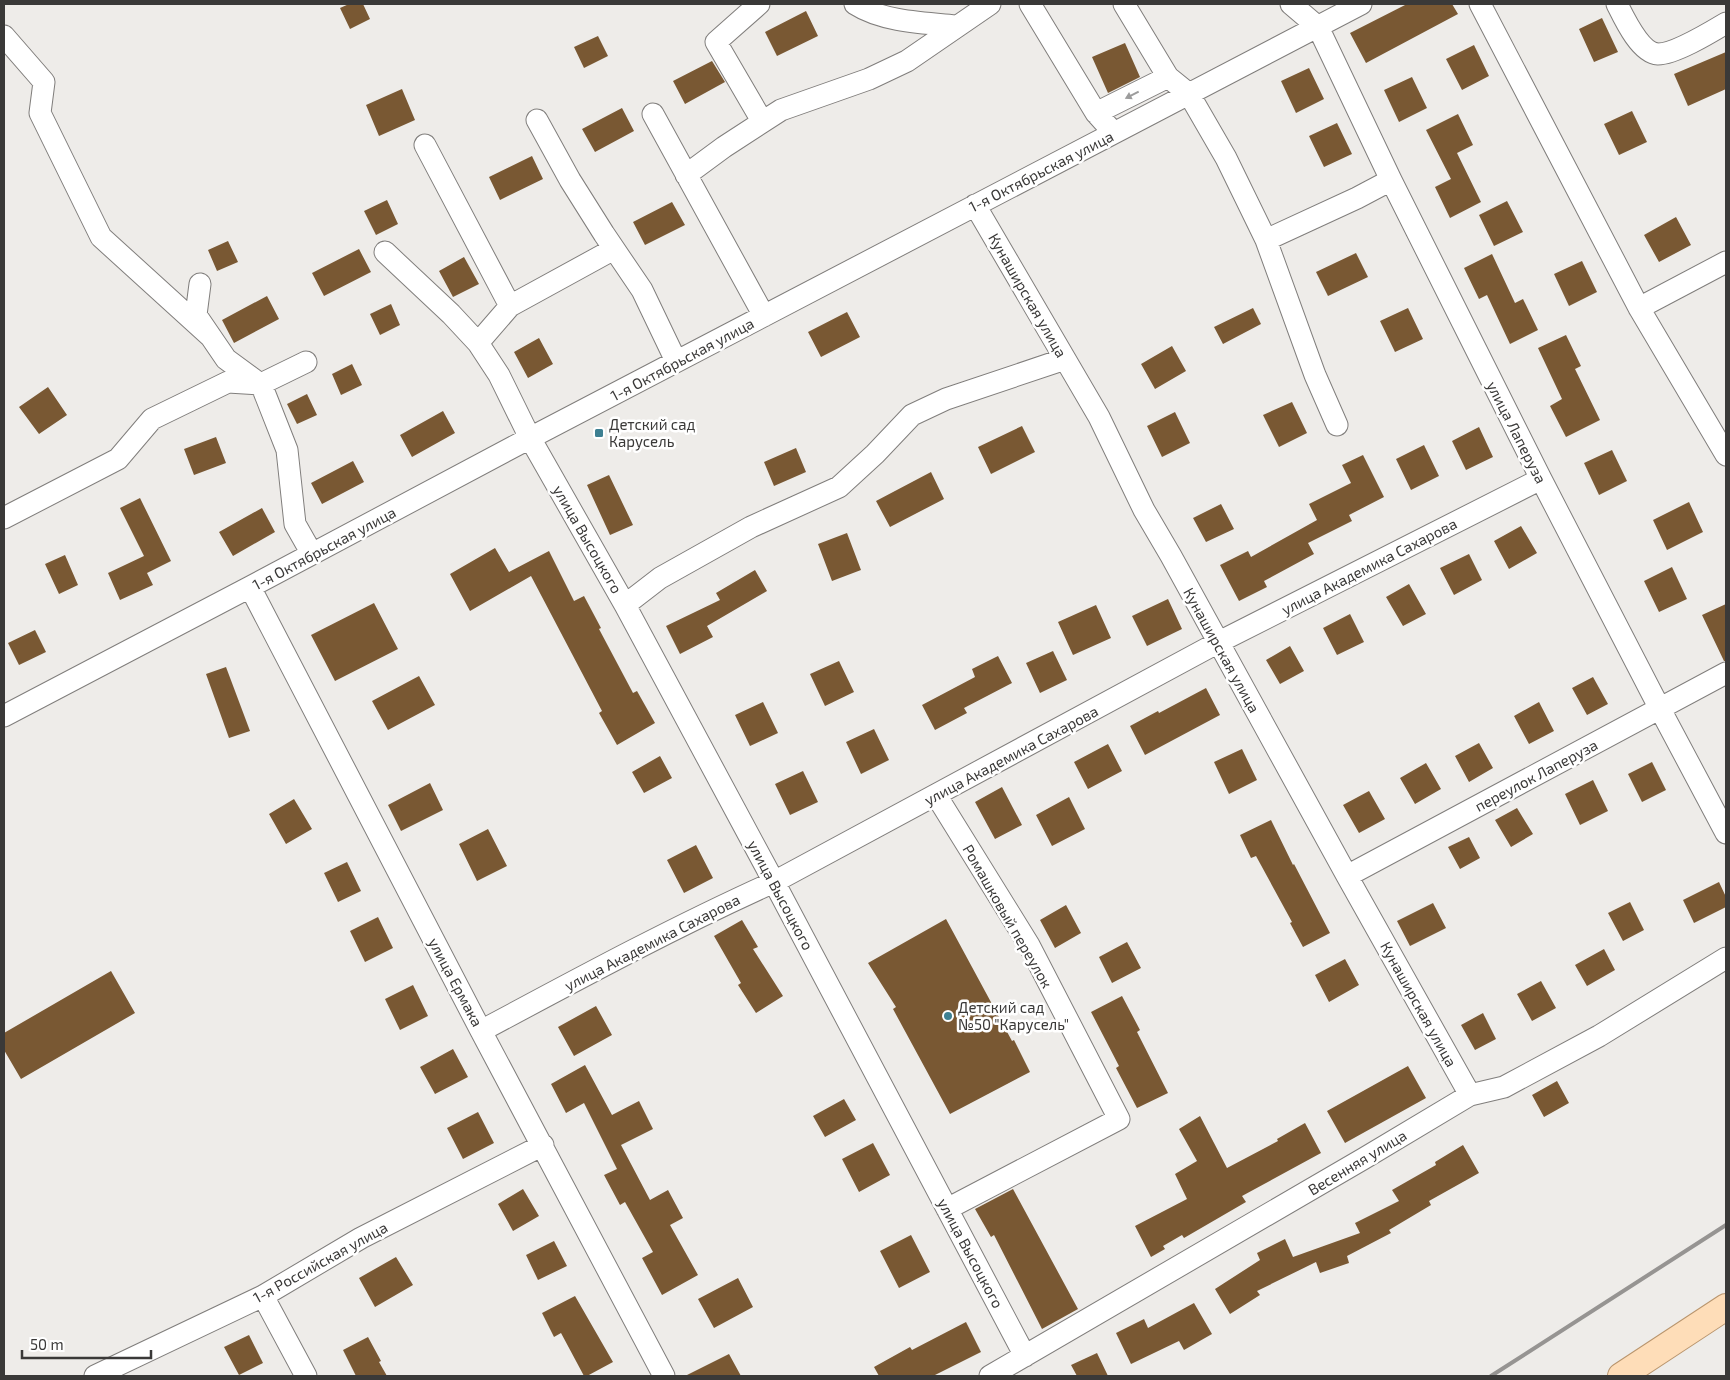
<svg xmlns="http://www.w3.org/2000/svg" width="1730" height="1380" font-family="'Exo 2',sans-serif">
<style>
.building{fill:#795833}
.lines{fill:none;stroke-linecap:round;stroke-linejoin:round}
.minor-casing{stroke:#807e7c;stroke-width:23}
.major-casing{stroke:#b9956d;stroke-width:28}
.minor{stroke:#fff;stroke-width:21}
.major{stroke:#feddb8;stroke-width:26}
.rail{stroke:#969492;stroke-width:4}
.oneway{fill:#9c9c9c}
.poi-dot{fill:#3e8092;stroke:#fff;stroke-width:2}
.labels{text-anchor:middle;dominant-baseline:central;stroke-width:5;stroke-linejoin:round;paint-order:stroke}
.street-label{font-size:15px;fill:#3a3938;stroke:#fff}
.poi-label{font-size:15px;fill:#3a3938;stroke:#fff;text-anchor:start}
</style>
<rect width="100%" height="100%" fill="#eeece9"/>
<!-- building -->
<path class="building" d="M349,4H363L370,19L350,29L340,8Z
M1407,4H1452L1458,14L1366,63L1350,33Z
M806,11L818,36L777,56L765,32Z
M1602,18L1618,52L1594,62L1579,29Z
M598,36L608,56L584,68L574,47Z
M1125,43L1140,77L1108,93L1092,57Z
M1474,45L1489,76L1462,90L1446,59Z
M1726,52V89L1688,106L1674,74Z
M712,61L725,82L685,104L673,81Z
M1309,68L1324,99L1296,113L1281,81Z
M1412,77L1427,108L1399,122L1384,90Z
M402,89L415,120L379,136L366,105Z
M622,108L634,131L595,152L582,129Z
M1632,111L1647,142L1619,155L1604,124Z
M1458,114L1473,145L1457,153L1481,202L1450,218L1435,187L1451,179L1426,130Z
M1337,123L1352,154L1324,167L1309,136Z
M532,156L543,179L500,200L489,177Z
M387,200L398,224L376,235L364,211Z
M1507,201L1523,232L1494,246L1479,215Z
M672,202L685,225L645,245L633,222Z
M1676,217L1691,245L1659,262L1644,235Z
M228,241L238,262L217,271L208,250Z
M359,249L371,272L324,296L312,273Z
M1356,253L1368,277L1328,296L1316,272Z
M1492,254L1515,303L1523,299L1538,330L1510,344L1487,295L1479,299L1464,268Z
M464,257L479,284L453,297L439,271Z
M1582,261L1597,292L1569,306L1554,274Z
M267,296L279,319L234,343L222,320Z
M391,304L400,325L380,335L370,314Z
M1253,308L1261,324L1223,344L1214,327Z
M1408,308L1423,339L1395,352L1380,321Z
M847,312L860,337L821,357L808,332Z
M1566,335L1581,366L1575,369L1600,420L1566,437L1550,406L1562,399L1538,348Z
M539,338L553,364L528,378L514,352Z
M1172,346L1186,371L1155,389L1141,364Z
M352,364L362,385L341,395L332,374Z
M48,387L67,415L39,434L19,407Z
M307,394L317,415L297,424L287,404Z
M1292,402L1307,433L1279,447L1263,415Z
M443,411L455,433L412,457L400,435Z
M1175,412L1190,443L1162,457L1147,426Z
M1022,426L1035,452L991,474L978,447Z
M1479,427L1493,457L1466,470L1452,441Z
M216,437L226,463L194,475L184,449Z
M1424,445L1439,476L1411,490L1396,459Z
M796,448L806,472L774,486L764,462Z
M1612,450L1627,481L1599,495L1584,463Z
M1363,455L1384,497L1349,515L1352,521L1308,543L1314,554L1264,581L1267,587L1239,601L1220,565L1248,551L1251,557L1317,520L1309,504L1351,483L1342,465Z
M353,461L364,482L322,504L311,483Z
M931,472L944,499L890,527L876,501Z
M609,475L633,525L610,535L587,485Z
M140,498L171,561L147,573L153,585L120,600L108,573L144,556L120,508Z
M1689,502L1703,532L1667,550L1653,520Z
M1221,504L1234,529L1206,542L1193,518Z
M262,508L275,532L233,556L219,532Z
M1521,526L1537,553L1509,569L1494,541Z
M847,533L861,570L832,581L818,544Z
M495,548L509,572L549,551L574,601L584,596L601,628L599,629L633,693L637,691L655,723L617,745L599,713L602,711L531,576L470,611L450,574Z
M1469,554L1482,580L1454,595L1440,568Z
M65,555L78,585L59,594L45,564Z
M1672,567L1687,599L1659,612L1644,581Z
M755,570L767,591L707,626L713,637L680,654L666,626L720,600L716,593Z
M1409,584L1426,614L1403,626L1386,597Z
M1168,599L1182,629L1147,646L1132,616Z
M374,603L398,649L335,681L311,635Z
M1726,604V661H1724L1702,615Z
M1096,605L1111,638L1073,655L1058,622Z
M1350,614L1364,642L1337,655L1323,628Z
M35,630L46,652L19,665L8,643Z
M1290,646L1304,671L1280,684L1266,660Z
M1053,651L1067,680L1040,693L1026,663Z
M998,656L1012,683L964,708L967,713L935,730L922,705L975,677L972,669Z
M839,661L854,692L825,706L810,674Z
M226,667L250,731L229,738L206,674Z
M419,676L435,705L388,730L372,701Z
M1593,677L1608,704L1587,715L1572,688Z
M1206,688L1220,715L1145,755L1130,726L1158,711L1159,713Z
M763,702L778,733L750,746L735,715Z
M1539,702L1554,731L1529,744L1514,716Z
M874,729L889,760L861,774L846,742Z
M1479,743L1493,768L1469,782L1455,756Z
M1108,744L1122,771L1088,789L1074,762Z
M1242,749L1257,780L1229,794L1214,762Z
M660,756L672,778L644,793L632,772Z
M1652,762L1666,790L1642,802L1628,774Z
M1426,763L1441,789L1415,804L1400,778Z
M803,771L818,802L790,815L775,784Z
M1593,780L1608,811L1580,825L1565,794Z
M430,783L443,810L401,831L388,805Z
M1002,787L1022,825L995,839L975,802Z
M1369,791L1385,819L1359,833L1343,805Z
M1069,797L1085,829L1052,846L1036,815Z
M294,799L312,829L286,844L269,814Z
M1517,808L1533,834L1511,847L1495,820Z
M1271,820L1293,865L1294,864L1330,933L1303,947L1290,923L1292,922L1256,856L1251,858L1240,835Z
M488,829L507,866L477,881L459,844Z
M1469,837L1480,858L1460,869L1448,847Z
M696,845L713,878L684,893L667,860Z
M347,862L361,891L338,902L324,873Z
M1719,882L1726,897V907L1694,923L1683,900Z
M1630,902L1644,930L1623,941L1608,913Z
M1433,903L1446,928L1410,946L1397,921Z
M1066,905L1081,933L1055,948L1040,920Z
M378,917L393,948L365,962L350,931Z
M946,919L1012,1041L1014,1040L1030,1072L950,1114L893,1009L896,1007L868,963Z
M742,920L758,947L753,949L783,996L756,1013L738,985L741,983L714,936Z
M1127,942L1141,968L1112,983L1099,957Z
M1604,949L1615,970L1587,986L1575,965Z
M1345,959L1359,985L1329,1002L1315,975Z
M111,971L135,1013L21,1079L4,1050V1033Z
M1541,981L1556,1008L1532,1021L1517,994Z
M413,985L428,1016L400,1030L385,999Z
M1122,996L1140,1030L1137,1032L1168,1093L1137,1108L1116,1068L1119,1066L1091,1012Z
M596,1006L612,1035L574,1056L558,1027Z
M1483,1013L1496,1039L1475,1050L1461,1025Z
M453,1049L468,1077L435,1094L420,1067Z
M585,1065L612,1115L639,1101L653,1129L621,1145L650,1200L668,1190L683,1218L670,1225L698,1275L662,1295L642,1258L653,1252L625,1202L620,1205L604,1175L617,1169L584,1103L566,1113L551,1084Z
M1408,1066L1426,1098L1345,1143L1327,1111Z
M1557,1081L1569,1103L1544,1117L1532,1095Z
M844,1099L856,1120L825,1137L813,1116Z
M478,1112L494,1143L463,1159L447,1128Z
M1200,1116L1227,1168L1278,1141L1277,1139L1305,1123L1321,1153L1242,1196L1246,1202L1184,1238L1182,1235L1163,1246L1165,1249L1151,1257L1135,1226L1187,1199L1175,1174L1197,1161L1179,1129Z
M873,1143L890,1175L859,1192L842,1159Z
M1463,1145L1479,1173L1429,1201L1431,1205L1389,1230L1391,1233L1347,1256L1349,1263L1320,1273L1316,1262L1257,1291L1260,1295L1230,1314L1215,1289L1260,1260L1257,1253L1285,1239L1293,1257L1360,1233L1355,1223L1399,1201L1392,1190L1436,1165L1435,1162Z
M523,1189L539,1216L513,1231L498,1204Z
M1013,1189L1078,1309L1042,1329L994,1235L991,1237L975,1209Z
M911,1235L930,1272L899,1288L880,1251Z
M554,1241L567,1266L538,1280L526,1255Z
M396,1257L413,1285L375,1307L359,1278Z
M738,1278L753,1307L714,1328L698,1299Z
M575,1296L613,1362L587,1376H584L561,1333L554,1337L542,1313Z
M1194,1303L1212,1334L1184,1350L1179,1341L1131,1364L1116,1333L1144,1319L1148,1328Z
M966,1322L981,1352L933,1376H879L874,1367L910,1347L912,1350Z
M249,1335L263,1363L239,1375L224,1347Z
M368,1337L381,1361L379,1362L387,1376H356L343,1350Z
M1097,1353L1108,1376H1077L1071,1365Z
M729,1354L741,1376H685Z"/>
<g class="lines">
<!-- minor casing -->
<g class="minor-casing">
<path id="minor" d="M759,4L716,42L762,121
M855,4C883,22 925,23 958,26
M1030,4L1096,113L1114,133
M1124,4L1168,77L1189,94L1226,158L1266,240L1315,375L1337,425
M1291,4L1318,27L1391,180L1541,479L1660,709L1726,833
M1480,4L1639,308L1726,455
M1617,4C1624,18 1640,53 1658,54C1675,54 1711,32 1726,23
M4,36L44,82L40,113L101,237L211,337
M1096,113L1168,77
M653,114L764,316
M537,120L570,180L604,234L642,290L676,361
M425,145L510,306
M686,175L724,147L781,110L869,79L907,61L990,4
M975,205L1099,417L1144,510L1171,556L1347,876L1470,1095
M1266,240L1357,198L1391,180
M385,252L451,314L478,343L499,375L530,438L625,605L774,882L1025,1356
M200,284L196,315L226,359L260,384
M1639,308L1726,262
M478,343L510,306L614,249
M306,362L261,384L287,450L295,524L312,554
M4,518L118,459L152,419L228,382L261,384
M250,587L481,1031L664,1376
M625,605L660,578L751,527L839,487L875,454L912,415L946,399L1065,359
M4,716L250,587L530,438L1361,4
M936,795L1029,945L1119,1119L947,1209
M1347,876L1726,673
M481,1031C578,979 674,927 774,882L1217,643L1541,479
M263,1296L306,1376
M95,1376L263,1296L361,1238L543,1145
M990,1376L1363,1159L1470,1095L1504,1087L1599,1036L1726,958"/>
</g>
<!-- major casing -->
<g class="major-casing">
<path id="major" d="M1621,1376L1726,1307"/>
</g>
<!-- minor -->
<use href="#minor" class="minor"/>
<!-- major -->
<use href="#major" class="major"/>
<!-- rail -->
<path class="rail" d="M1491,1376L1726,1225"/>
</g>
<!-- one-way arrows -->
<defs><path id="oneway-solid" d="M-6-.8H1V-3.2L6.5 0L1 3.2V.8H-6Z" transform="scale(1.25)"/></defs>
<use class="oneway" href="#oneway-solid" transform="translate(1132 95) rotate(153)"/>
<!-- markers -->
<g class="poi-dot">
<rect x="594" y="428" width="10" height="10" rx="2.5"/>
<circle cx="948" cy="1016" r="5"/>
</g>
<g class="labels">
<!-- street labels -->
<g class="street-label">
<text transform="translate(1041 171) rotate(-27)">1-я Октябрьская улица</text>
<text transform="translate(1028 295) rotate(60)">Кунаширская улица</text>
<text transform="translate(682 359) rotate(-28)">1-я Октябрьская улица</text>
<text transform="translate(1517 432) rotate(63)">улица Лаперуза</text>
<text transform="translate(588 539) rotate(60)">улица Высоцкого</text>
<text transform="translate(324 548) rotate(-28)">1-я Октябрьская улица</text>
<text transform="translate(1369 566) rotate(-27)">улица Академика Сахарова</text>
<text transform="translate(1222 650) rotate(61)">Кунаширская улица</text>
<text transform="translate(1011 755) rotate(-28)">улица Академика Сахарова</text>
<text transform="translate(1536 775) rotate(-28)">переулок Лаперуза</text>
<text transform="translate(781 895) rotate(62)">улица Высоцкого</text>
<text transform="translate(1008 916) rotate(60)">Ромашковый переулок</text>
<text transform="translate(652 942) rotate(-27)">улица Академика Сахарова</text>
<text transform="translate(456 982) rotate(62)">улица Ермака</text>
<text transform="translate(1419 1004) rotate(61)">Кунаширская улица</text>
<text transform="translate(1357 1162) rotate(-31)">Весенняя улица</text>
<text transform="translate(971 1253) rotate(62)">улица Высоцкого</text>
<text transform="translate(320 1262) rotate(-29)">1-я Российская улица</text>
</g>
<!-- poi labels -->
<g class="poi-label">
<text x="609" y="424">Детский сад<tspan x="609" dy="17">Карусель</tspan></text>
<text x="958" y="1007">Детский сад<tspan x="958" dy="17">№50 "Карусель"</tspan></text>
</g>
</g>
<!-- border -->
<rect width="1730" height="1380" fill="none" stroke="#3a3938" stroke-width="10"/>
<!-- scale -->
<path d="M22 1350v8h129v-8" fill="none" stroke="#3a3938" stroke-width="2.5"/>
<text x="30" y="1350" font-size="15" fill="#3a3938" stroke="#ffffff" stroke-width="4" paint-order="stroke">50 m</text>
</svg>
